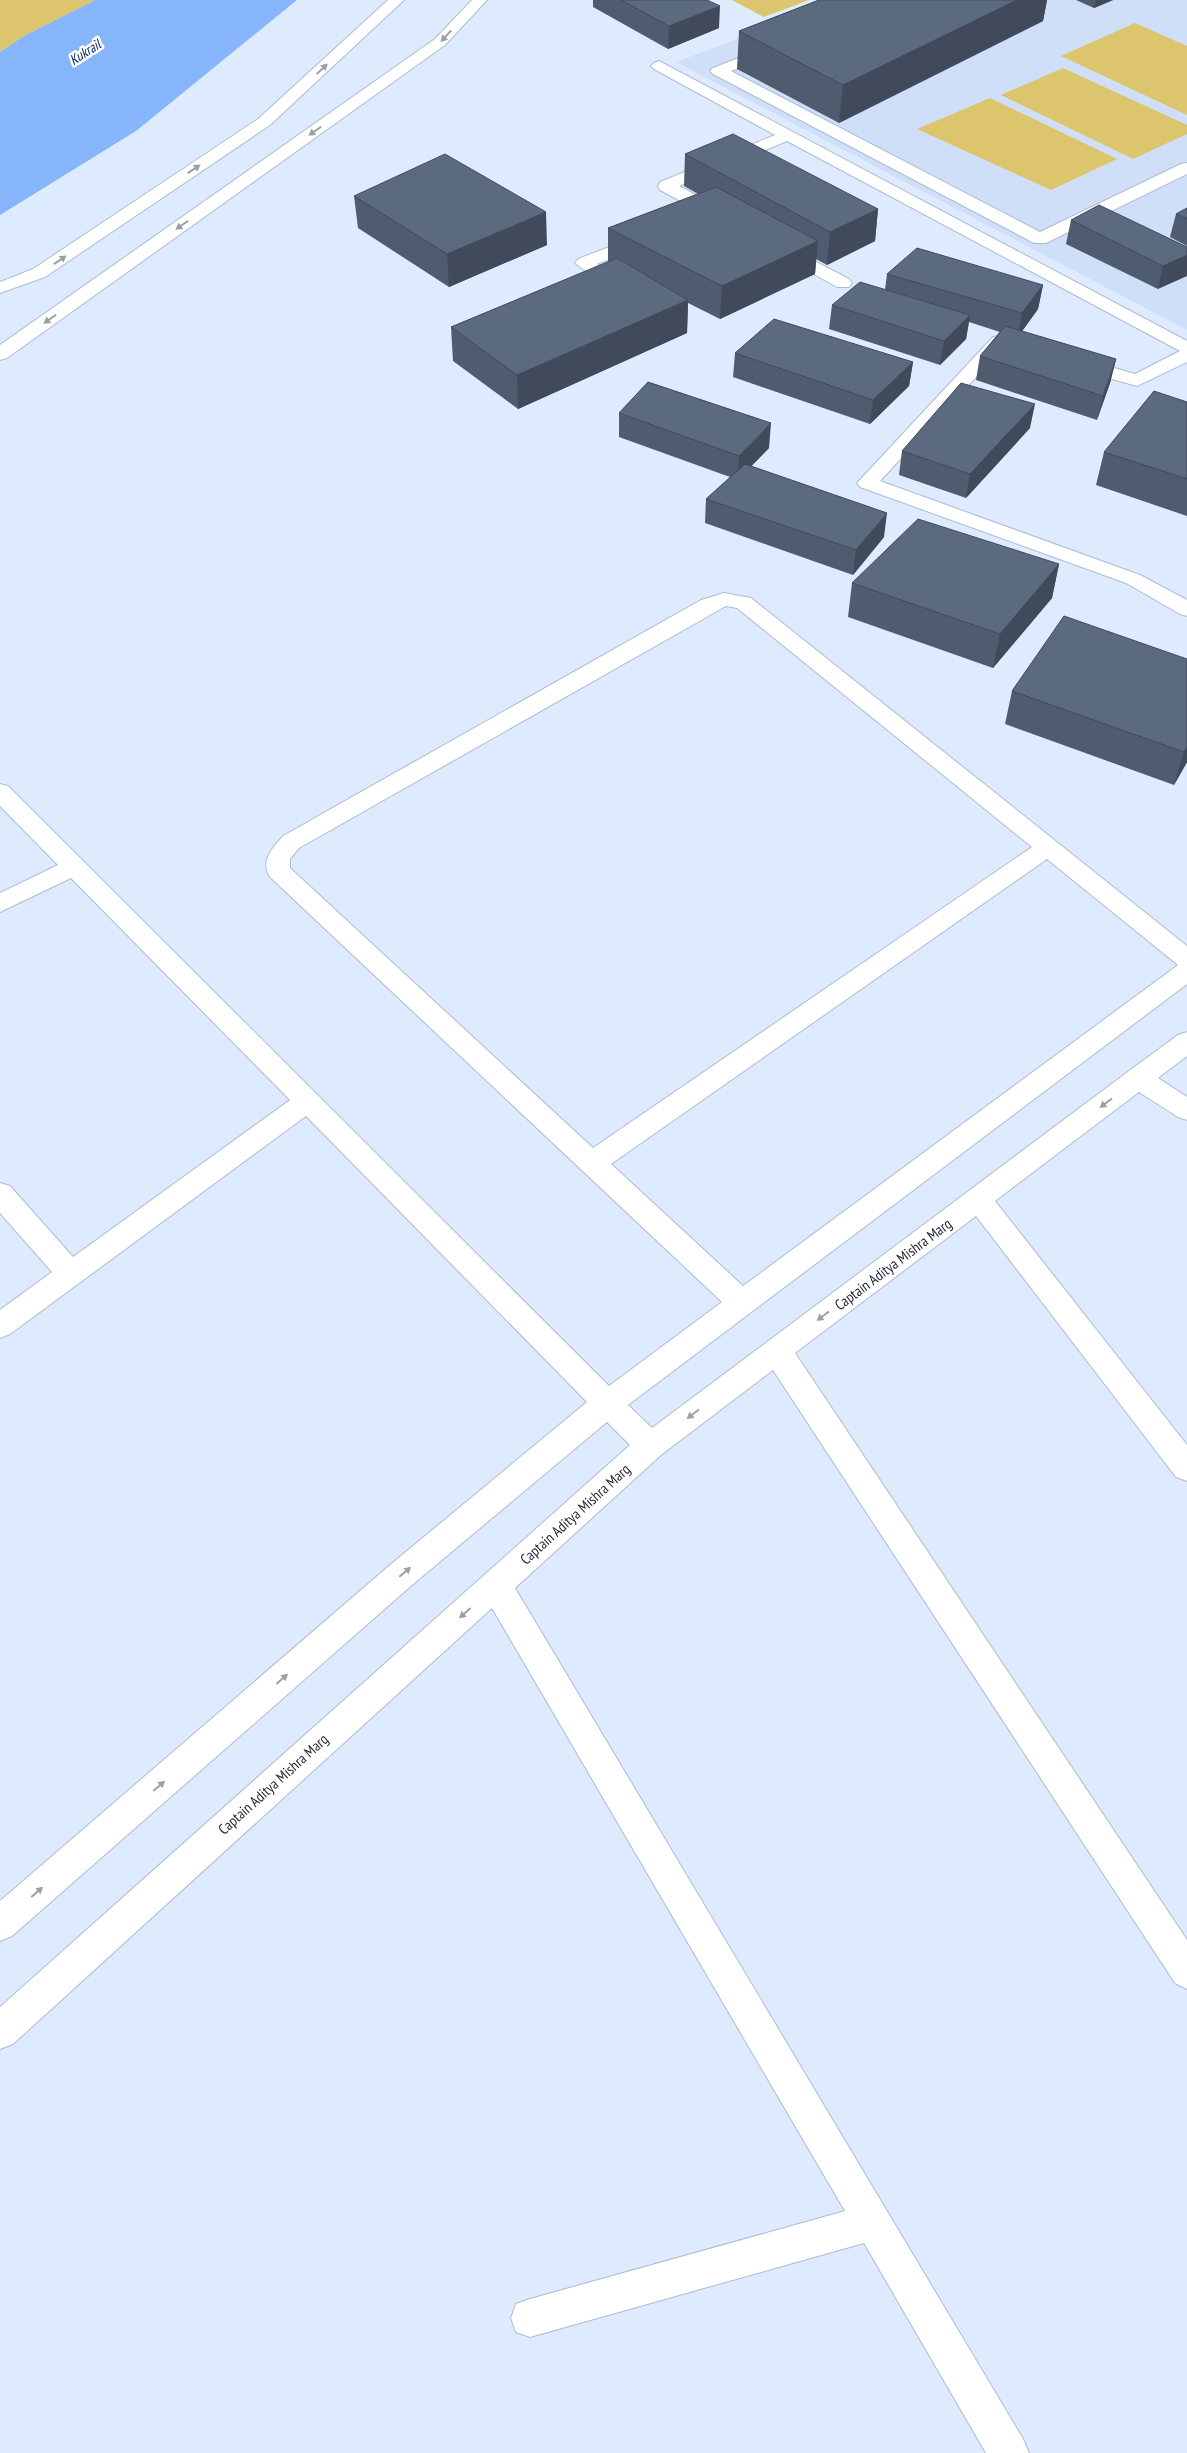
<svg xmlns="http://www.w3.org/2000/svg" width="1187" height="2453" font-family="'PT Sans Narrow',sans-serif">
<style>
.built{fill:#cfdff8}
.green{fill:#dcc56c}
.water{fill:#87b5fb}
.lines{fill:none;stroke-linecap:round;stroke-linejoin:round}
.minor-casing{stroke:#acbbd3;stroke-width:2}
.minor{fill:#fff;fill-rule:evenodd}
.wall{fill:#4f5b6e}
.shaded-wall{fill:#404a5a}
.building{fill:#5c6a80;stroke:#404a5a}
.oneway{fill:#9c9fa4}
.labels{text-anchor:middle;dominant-baseline:central;stroke-width:5;stroke-linejoin:round;paint-order:stroke}
.far-water-label{font-size:14px;font-style:italic;fill:#002a66;stroke:#fff}
.street-label{font-size:15px;fill:#242a34;stroke:#fff}
</style>
<rect width="100%" height="100%" fill="#deebff"/>
<!-- built -->
<path class="built" d="M841,0H1187V330L676,62Z"/>
<!-- green -->
<path class="green" d="M0,0H95L24,36L0,52Z
M732,0H809L764,17Z
M1135,23L1187,46V115L1061,56Z
M1063,68L1187,125V134L1133,159L1001,95Z
M990,98L1117,159L1051,190L917,129Z"/>
<!-- water -->
<path class="water" d="M95,0H297L136,131L0,215V52L24,36Z"/>
<g class="lines">
<!-- minor casing -->
<g class="minor-casing">
<path id="minor" d="M388,0H404L270,125L45,277L0,293V282L33,269L258,119Z
M472,0H487L445,45L7,358L0,360V345L435,39Z
M772,45L777,47L780,50L777,53L731,71L1040,232L1181,164L1187,163V174L1046,243H1034L713,74L710,71L713,68Z
M659,61L1187,341V362L1137,386L1070,367L1068,363L1070,359L1077,357L1135,374L1180,351L787,141L679,186L726,211L729,215L726,219H714L660,190L658,186L660,182L775,135L654,69L651,66L654,63Z
M643,234L649,235L652,239L649,243L597,264L623,282L626,286C621,293 612,294 605,292L602,288L604,285L575,263L578,259Z
M782,244L849,279L852,283L849,287H837L776,253L773,249L776,245Z
M999,336L1013,339L1016,343L1013,347L1003,348L880,481L1140,575L1187,600V616L1180,614L1126,583L860,487L857,483L993,337Z
M724,593L751,598L1187,946V984L628,1405L652,1428L1129,1071L1178,1035L1187,1032V1056L1158,1078L1187,1097V1120L1178,1117L1139,1092L995,1201L1187,1445V1481L1176,1477L976,1216L795,1353L1187,1940V1989L1175,1983L773,1370L661,1455L515,1588L1023,2439L1029,2453H986L864,2243L530,2337L516,2332L511,2318L516,2304L530,2299L845,2211L492,1608L13,2044L0,2049V2007L630,1445L607,1422L412,1585L12,1936L0,1941V1901L390,1565L587,1402L306,1116L10,1334L0,1338V1310L52,1272L0,1213V1183L10,1186L73,1257L290,1100L71,878L0,912V893L58,865L0,806V784L8,786L609,1386L722,1302L270,877C260,860 272,849 283,836L701,600ZM726,606L737,608L1032,847L593,1148L290,868V859L299,848ZM1047,859L1178,965L743,1286L611,1164Z"/>
</g>
<!-- minor -->
<use href="#minor" class="minor"/>
</g>
<!-- wall -->
<path class="wall" d="M593,0H707L719,28L668,49L593,7Z
M819,0H1047L1043,21L839,123L737,69L739,31Z
M1076,0H1113L1094,8Z
M685,154L878,209L875,241L827,265L816,259L815,274L720,319L688,303L687,333L518,409L453,361L451,327L609,262L608,261V228L698,194L684,186Z
M354,196L547,245L449,287L358,228Z
M1187,208V246L1170,237L1176,214Z
M1071,220L1187,247L1158,289L1066,244Z
M887,274L1043,285L1038,309L1022,331L1116,359L1110,383L1097,420L976,380L980,356L1000,332L969,322L966,339L940,365L829,329L832,305L885,290Z
M735,353L913,362L909,386L870,424L733,377Z
M1187,402V516L1096,485L1104,452Z
M619,413L769,448L751,466L884,537L853,575L705,523L706,499L730,477L619,437Z
M1030,428L966,498L899,475L902,451Z
M1059,564L1052,598L993,668L848,617L852,583Z
M1187,659V762L1174,785L1005,724L1012,691Z"/>
<!-- shaded-wall -->
<path class="shaded-wall" d="M1017,0H1047L1043,21L839,123L843,85Z
M1096,0H1113L1094,8Z
M720,6L719,28L668,49L669,26Z
M878,209L875,241L827,265L830,232Z
M546,212L547,245L449,287L447,254Z
M818,241L815,274L720,319L722,286Z
M1187,255V276L1158,289L1163,266Z
M1043,285L1038,309L1018,337L1022,313Z
M688,300L687,333L518,409L517,375Z
M970,315L966,339L940,365L944,341Z
M1116,359L1110,383L1097,420L1103,396Z
M913,362L909,386L870,424L873,400Z
M1035,404L1030,428L966,498L970,474Z
M771,423L769,448L738,480L739,456Z
M887,513L884,537L853,575L856,550Z
M1059,564L1052,598L993,668L1000,634Z
M1187,747V762L1174,785L1184,752Z"/>
<!-- building -->
<path class="building" d="M621,0H707L720,6L669,26Z
M819,0H1017L843,85L739,31Z
M733,134L878,209L830,232L685,154Z
M445,154L546,212L447,254L354,196Z
M716,187L818,241L722,286L608,228Z
M1099,205L1187,247V255L1163,266L1071,220Z
M1187,208V219L1176,214Z
M917,248L1043,285L1022,313L887,274Z
M617,258L688,300L517,375L451,327Z
M860,282L970,315L944,341L832,305Z
M774,319L913,362L873,400L735,353Z
M1005,326L1116,359L1103,396L980,356Z
M648,382L771,423L739,456L619,413Z
M961,383L1035,404L970,474L902,451Z
M1154,391L1187,402V479L1104,452Z
M745,464L887,513L856,550L706,499Z
M918,519L1059,564L1000,634L852,583Z
M1064,616L1187,659V747L1184,752L1012,691Z"/>
<!-- one-way arrows -->
<defs><path id="oneway-solid" d="M-6-.8H1V-3.2L6.5 0L1 3.2V.8H-6Z" transform="scale(1.25)"/></defs>
<g class="oneway">
<use href="#oneway-solid" transform="translate(446 36) rotate(133)"/>
<use href="#oneway-solid" transform="translate(322 69) rotate(-43)"/>
<use href="#oneway-solid" transform="translate(315 131) rotate(145)"/>
<use href="#oneway-solid" transform="translate(194 169) rotate(-34)"/>
<use href="#oneway-solid" transform="translate(182 225) rotate(145)"/>
<use href="#oneway-solid" transform="translate(60 260) rotate(-34)"/>
<use href="#oneway-solid" transform="translate(50 319) rotate(145)"/>
<use href="#oneway-solid" transform="translate(1106 1103) rotate(143)"/>
<use href="#oneway-solid" transform="translate(823 1316) rotate(143)"/>
<use href="#oneway-solid" transform="translate(693 1414) rotate(143)"/>
<use href="#oneway-solid" transform="translate(405 1572) rotate(-40)"/>
<use href="#oneway-solid" transform="translate(465 1613) rotate(138)"/>
<use href="#oneway-solid" transform="translate(282 1679) rotate(-41)"/>
<use href="#oneway-solid" transform="translate(159 1786) rotate(-41)"/>
<use href="#oneway-solid" transform="translate(37 1892) rotate(-41)"/>
</g>
<g class="labels">
<!-- far-water labels -->
<g class="far-water-label">
<text transform="translate(85 52) rotate(-33)">Kukrail</text>
</g>
<!-- street labels -->
<g class="street-label">
<text transform="translate(893 1264) rotate(-37)">Captain Aditya Mishra Marg</text>
<text transform="translate(575 1514) rotate(-42)">Captain Aditya Mishra Marg</text>
<text transform="translate(273 1784) rotate(-42)">Captain Aditya Mishra Marg</text>
</g>
</g>
</svg>
